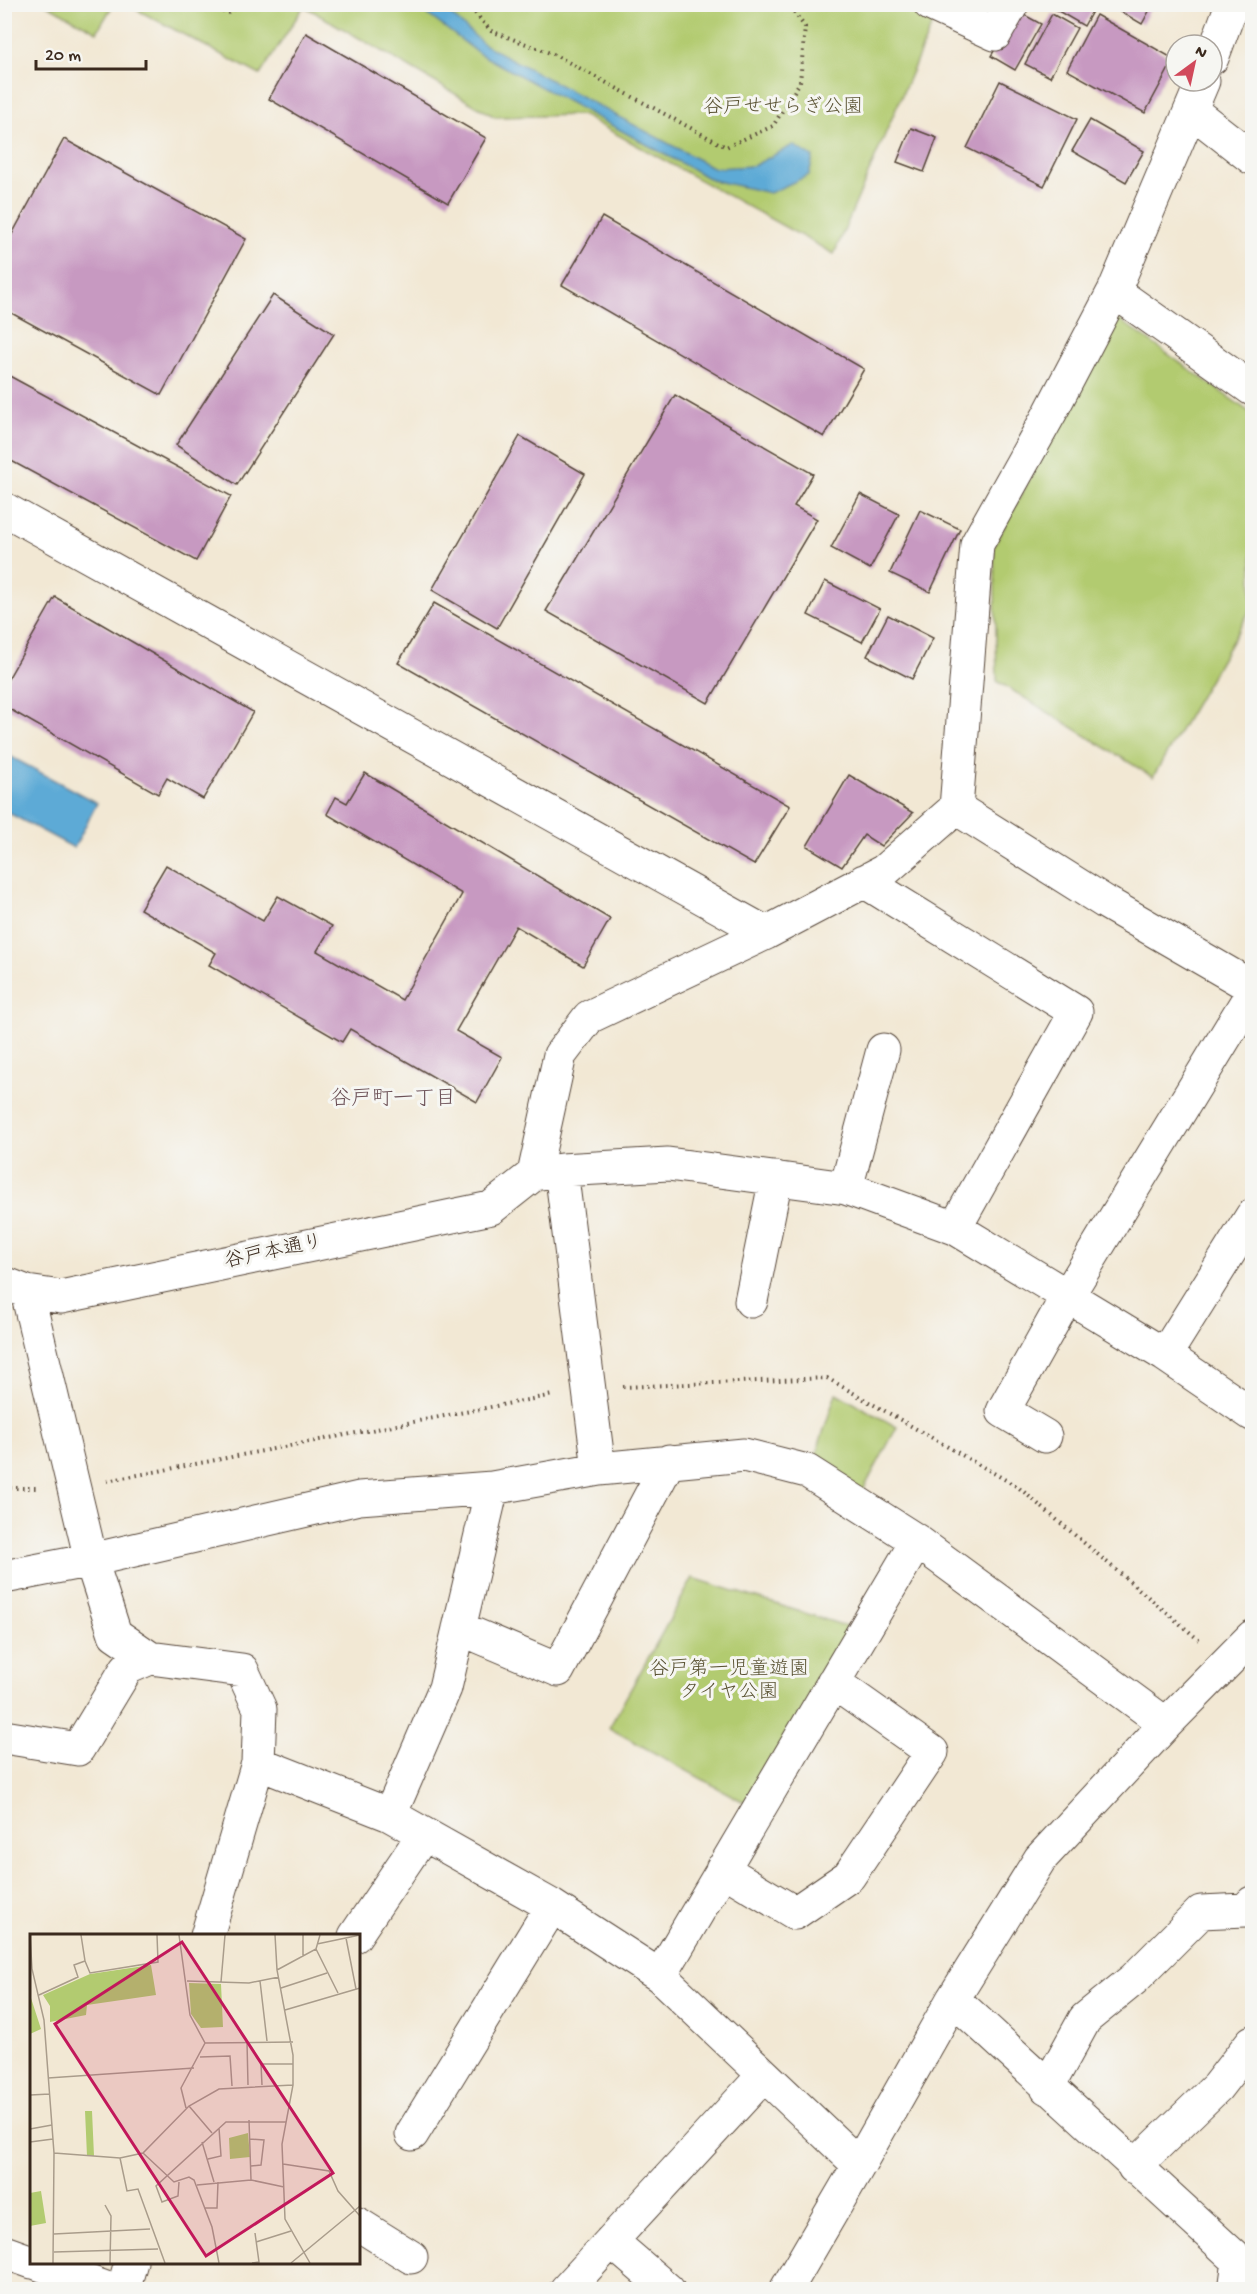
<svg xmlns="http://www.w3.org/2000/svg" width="1257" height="2294" font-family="'Gochi Hand','Klee One',sans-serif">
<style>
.green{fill:#b2cb70;stroke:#767a47;stroke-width:1.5}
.water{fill:#5daad6;stroke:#4c6a7a;stroke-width:1.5}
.building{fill:#c799c1}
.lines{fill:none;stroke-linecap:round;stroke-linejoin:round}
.minor-casing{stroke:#564639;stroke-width:35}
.path{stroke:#564639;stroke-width:4;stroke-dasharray:1.5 4.5;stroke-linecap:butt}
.minor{stroke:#fff;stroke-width:33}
.labels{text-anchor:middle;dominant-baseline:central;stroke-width:6;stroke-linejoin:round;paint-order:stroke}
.park-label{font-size:20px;fill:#595232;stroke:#f6f6f2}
.street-label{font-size:20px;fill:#3b2a1e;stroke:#f6f6f2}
.neighbourhood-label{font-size:21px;fill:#6c5157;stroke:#f6f6f2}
.inset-road{fill:none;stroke:#a99c8b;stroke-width:1.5}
.view{fill:#c2185b;fill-opacity:0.15;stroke:#c2185b;stroke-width:3}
.inset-edge{fill:none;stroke:#3b2a1e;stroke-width:3}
</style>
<rect width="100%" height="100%" fill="#f6f6f2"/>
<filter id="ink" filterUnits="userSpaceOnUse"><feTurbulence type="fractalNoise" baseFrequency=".0167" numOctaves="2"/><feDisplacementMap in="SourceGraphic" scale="12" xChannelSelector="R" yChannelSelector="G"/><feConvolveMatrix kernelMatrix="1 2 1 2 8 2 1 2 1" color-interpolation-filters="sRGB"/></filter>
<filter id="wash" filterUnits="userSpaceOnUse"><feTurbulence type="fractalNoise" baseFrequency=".008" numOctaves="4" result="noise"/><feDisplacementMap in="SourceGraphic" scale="24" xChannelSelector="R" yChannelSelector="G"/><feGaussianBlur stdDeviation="1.35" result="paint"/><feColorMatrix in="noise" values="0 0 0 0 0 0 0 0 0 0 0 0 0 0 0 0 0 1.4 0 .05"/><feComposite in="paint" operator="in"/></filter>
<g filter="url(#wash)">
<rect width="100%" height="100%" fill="#f2e8d4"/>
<!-- green -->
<path class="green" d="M899,4L934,20L834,254L582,115L495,117L304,6L260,75L128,5Z
M47,5L113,4V5L97,32Z
M1116,317L1252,414V607L1153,777L997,681L994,546Z
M836,1393L897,1427L861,1494L813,1463Z
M693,1578L855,1629L751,1806L609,1728Z"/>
<!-- water -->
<path class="water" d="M415,5H440L485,45L714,168L753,166L793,145L813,157L809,175L770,193L712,180L480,54Z
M4,753L97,803L74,848L5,811Z"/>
<g id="blocks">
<!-- building -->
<path class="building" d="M1046,4H1096L1084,26Z
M1108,4H1153L1142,24Z
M1017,11L1041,24L1015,70L991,56Z
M1052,14L1077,28L1050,77L1025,64Z
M1096,15L1174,59L1145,113L1067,70Z
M306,33L486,138L448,203L269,99Z
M1000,81L1077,119L1044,186L967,148Z
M1090,120L1144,151L1126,182L1072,151Z
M911,128L937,138L924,172L897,162Z
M64,139L246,239L161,395L4,309V249Z
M602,217L864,369L824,437L562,285Z
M273,295L334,334L237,485L176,445Z
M4,373L231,496L196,561L4,457Z
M675,395L813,474L794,506L817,519L708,703L546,611Z
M520,436L585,474L497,628L432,590Z
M860,494L899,514L870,569L831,548Z
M920,510L960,529L930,592L890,573Z
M825,581L880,609L862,642L808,615Z
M55,597L253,712L203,799L167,778L158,794L4,706V686Z
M434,603L790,806L754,865L398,663Z
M888,615L933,638L912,679L867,656Z
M365,773L610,919L583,966L516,926L456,1031L502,1057L477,1102L350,1029L342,1042L209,965L216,953L140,909L166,865L263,921L278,896L332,926L317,951L402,1000L462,894L327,814L336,797L347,803Z
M849,775L913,813L881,846L864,835L842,867L807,846Z"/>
</g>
</g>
<g filter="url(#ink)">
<use href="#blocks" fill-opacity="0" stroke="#564639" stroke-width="1.5"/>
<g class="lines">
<!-- minor casing -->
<g class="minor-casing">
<path id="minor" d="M930,4L995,34L1012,4
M1212,58L1232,4
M1192,111L1252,158
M1114,291L1252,389
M4,509L766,933
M956,808L1105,902L1252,987
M864,881L1076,1012L955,1228
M561,1170L599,1469
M534,1174L560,1055L589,1017L766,933L884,871L956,808L977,544L1050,413L1114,291L1203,81
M846,1188L883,1050
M4,1283L27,1292L61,1297L491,1208L534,1174L561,1170L668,1164L846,1188L955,1228L1165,1355L1252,1414
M27,1292L91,1560L115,1634L150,1658L242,1670L260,1709L258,1763L207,1936
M751,1301L776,1178
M1165,1355L1252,1216
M1045,1436L1003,1411L1068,1295L1252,993
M4,1577L91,1560L359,1498L492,1488L599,1469L744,1455L807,1471L917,1541L1166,1724
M459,1628L558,1670L669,1461
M4,1737L78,1749L127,1668L150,1658
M258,1763L390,1815L552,1906L660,1976L859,2165
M390,1815L445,1688L492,1488
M722,1869L795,1913L849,1876L932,1752L833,1682
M355,1936L424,1834
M660,1976L917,1541
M953,1999L1239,2261L1235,2290
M1047,2088L1085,2019L1134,1979L1201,1912L1245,1910L1252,1903
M412,2134L552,1906
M1134,2167L1217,2087L1252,2042
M358,2224L411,2257
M611,2241L668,2290
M4,2252L32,2262
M34,2262L111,2290
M123,2290L131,2262
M566,2290L764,2075
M786,2290L859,2165L953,1999L1040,1859L1166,1724L1252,1637"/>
</g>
<!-- path -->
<path class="path" d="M181,4L231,13L237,4
M467,4L491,31L553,54L726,147L773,126L800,82L805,27L788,4
M623,1387L827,1378L1018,1487L1199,1640
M107,1481L553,1395
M4,1488H37"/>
<!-- minor -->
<use href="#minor" class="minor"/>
</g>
</g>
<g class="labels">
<!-- park labels -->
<g class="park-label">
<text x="783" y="108">谷戸せせらぎ公園</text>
<text x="729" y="1670">谷戸第一児童遊園<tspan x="729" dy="23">タイヤ公園</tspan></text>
</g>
<!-- street labels -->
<g class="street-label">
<text transform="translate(274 1253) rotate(-12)">谷戸本通り</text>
</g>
<!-- neighbourhood labels -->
<g class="neighbourhood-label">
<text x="393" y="1100">谷戸町一丁目</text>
</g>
</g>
<!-- overview -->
<g transform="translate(30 1934)">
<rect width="330" height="330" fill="#f2e8d4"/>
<path d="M121,31L126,61L57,71L56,81L20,88V72L13,61L60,40ZM159,49L191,50L193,93L171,94L161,80ZM0,61L11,95L0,100ZM55,177H62L64,222H57ZM218,199L220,223L200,225L199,204ZM11,257L16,289L0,292V259Z" fill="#b2cb70"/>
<path class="inset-road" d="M0,1L2,35L14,86L24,219L23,329M149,1L160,81L175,109L151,154L156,174M245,1L247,36L263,121V151L252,210L255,285L280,329M273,1V22M316,4L326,55M287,10L330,1M286,15L308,59M55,27L60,39L128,28L127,1M247,36L286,15L290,1M157,47L219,49L249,43M230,47L237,107M191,48L195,1M251,54L297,39M9,61L48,43L44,31L55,27L51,1M255,76L330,54M217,108L218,151M175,109L263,108M170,123L200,122L202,152M18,144L164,134M232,151L231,130H263M0,161L20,160M159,172L182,199M219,186L221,246M0,195L22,191M220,205L234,206L231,231L221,232M0,208L23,205M172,208L184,248M24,219L90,224L113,219L159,172L189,155L263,151M113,219L144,248L159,243L164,246L182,293L189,329M90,224L97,257L108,255L135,329M178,225L191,222L189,194M253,230L299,237L308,257L330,282M149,248L148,262L132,268L126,252L196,188H256M167,251L221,246L254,253M75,271L81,282L80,329M174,274H187L188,248M24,300L120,295M226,308L261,297M24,318L128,315M222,329L229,328L225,299M261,329L330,272"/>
<path class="view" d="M152,8L303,239L176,322L25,90Z"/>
<rect width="330" height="330" class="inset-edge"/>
</g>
<!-- margin -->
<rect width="1257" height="2294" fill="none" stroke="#f6f6f2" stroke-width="24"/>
<!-- north arrow -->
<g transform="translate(1194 63) rotate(33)"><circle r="28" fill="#f6f6f2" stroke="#aba49d" stroke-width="1.5"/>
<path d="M0-4.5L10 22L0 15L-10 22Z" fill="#d1495b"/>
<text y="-9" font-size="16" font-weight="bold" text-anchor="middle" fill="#3b2a1e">N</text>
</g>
<!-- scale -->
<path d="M36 60v9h110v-9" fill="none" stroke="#3b2a1e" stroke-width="3"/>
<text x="45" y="60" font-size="18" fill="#3b2a1e" stroke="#f6f6f2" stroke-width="4.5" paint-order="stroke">20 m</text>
</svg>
